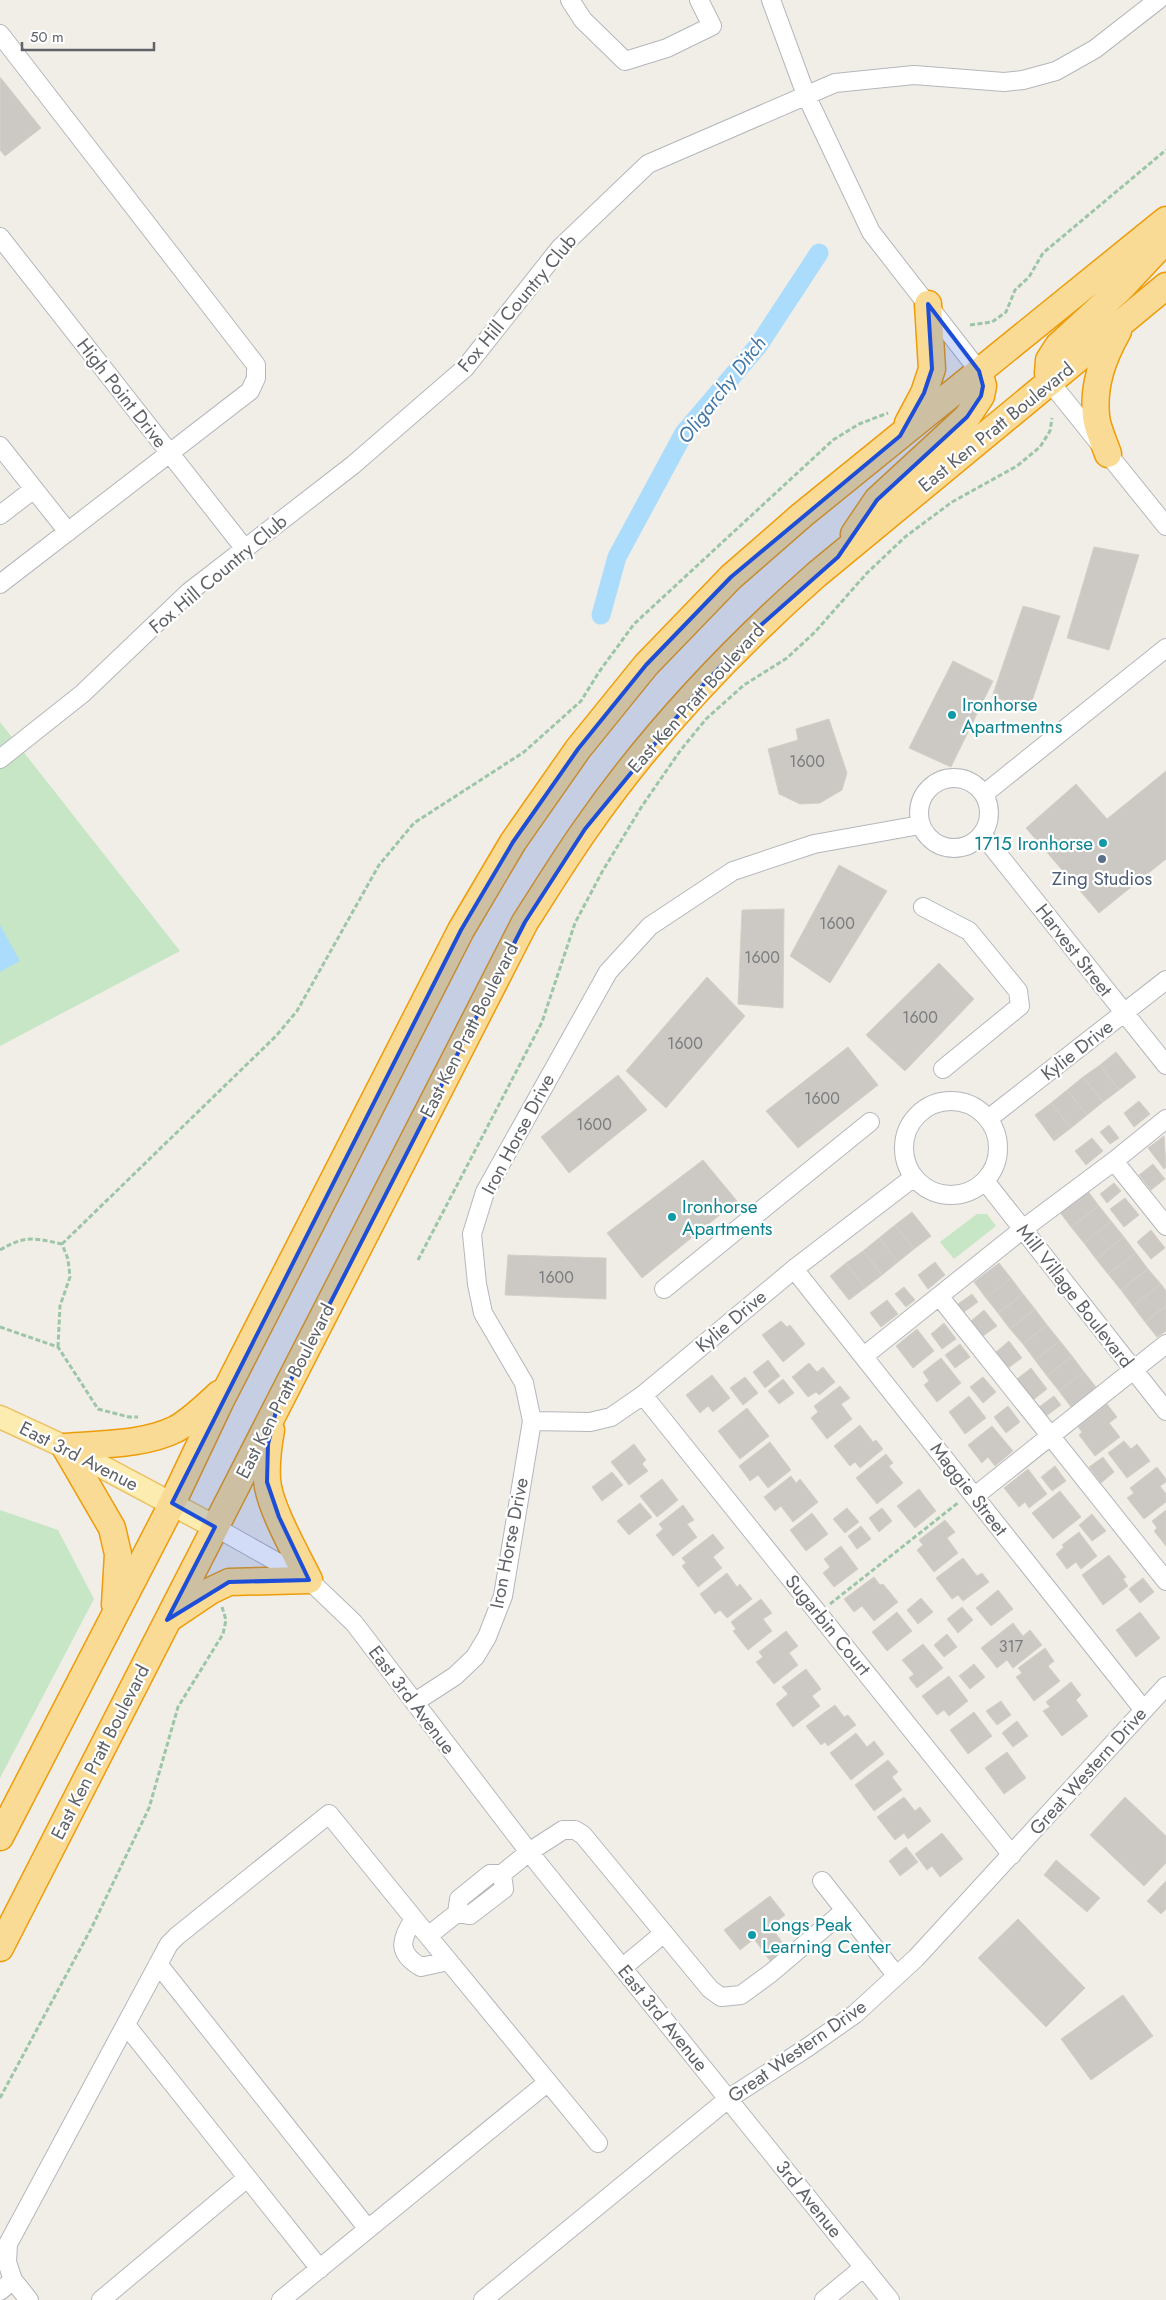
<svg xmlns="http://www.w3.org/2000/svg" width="1166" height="2300" font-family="Jost,sans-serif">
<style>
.green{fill:#c7e6c5}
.water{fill:#acdcfc}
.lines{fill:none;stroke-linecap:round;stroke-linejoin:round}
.canal{stroke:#acdcfc;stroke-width:19}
.building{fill:#ccc9c4;stroke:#d5cfc6}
.minor-casing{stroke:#b4b7bb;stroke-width:20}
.major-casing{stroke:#ecc064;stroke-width:25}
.highway-casing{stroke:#ee9c09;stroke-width:29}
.path{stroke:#9dc5a7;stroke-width:3;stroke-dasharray:5 2.5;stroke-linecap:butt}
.minor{stroke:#fff;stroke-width:18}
.major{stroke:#fcecb0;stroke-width:22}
.highway{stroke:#f9db95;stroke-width:26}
.marked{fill:#1d4ed8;fill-opacity:0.2;stroke:#1d4ed8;stroke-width:4;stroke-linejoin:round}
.culture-dot{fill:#0f9aa8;stroke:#fff;stroke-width:2}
.service-dot{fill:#5c6f8a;stroke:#fff;stroke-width:2}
.labels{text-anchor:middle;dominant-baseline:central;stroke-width:4.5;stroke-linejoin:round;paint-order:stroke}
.number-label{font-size:16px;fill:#7a7c7e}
.street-label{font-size:19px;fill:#5f6367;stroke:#fff}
.culture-label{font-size:19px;fill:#0d838f;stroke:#fff;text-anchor:start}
.service-label{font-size:19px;fill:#4e5e75;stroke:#fff}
.water-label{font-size:20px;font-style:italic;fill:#4478a6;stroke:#fff}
</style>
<rect width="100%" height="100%" fill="#f0eee7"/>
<!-- green -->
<path class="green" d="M0,722L180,951L0,1046Z
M977,1214H987L996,1226L954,1259L940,1242Z
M0,1510L58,1530L94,1599L0,1778Z"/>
<!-- water -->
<path class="water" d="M0,925L20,961L0,972Z"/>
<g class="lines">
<!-- canal -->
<path class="canal" d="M601,615L617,557L684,433L758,346L819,253"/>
</g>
<!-- building -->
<path class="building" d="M0,77L41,128L5,156L0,150Z
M1094,547L1139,555L1109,650L1067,638Z
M1023,606L1060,616L1030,707L992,697Z
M953,661L993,681L951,767L909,748Z
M829,719L847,773L842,790L820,803L800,804L779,794L768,749L798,740L796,729Z
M1166,771V859L1099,913L1026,828L1076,784L1107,819Z
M839,865L887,891L830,983L790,956Z
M784,909L783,1008L738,1004L742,910Z
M939,963L974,999L905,1071L866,1035Z
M707,977L745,1016L666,1108L626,1071Z
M848,1047L878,1085L798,1148L766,1111Z
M1116,1052L1136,1077L1119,1090L1100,1065Z
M1100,1065L1119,1090L1103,1102L1083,1077Z
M618,1075L647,1110L569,1173L541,1137Z
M1083,1077L1103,1102L1087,1115L1067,1090Z
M1067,1090L1087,1115L1071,1128L1051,1103Z
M1139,1101L1150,1114L1134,1127L1124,1113Z
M1051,1103L1071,1128L1054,1141L1035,1115Z
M1109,1125L1119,1138L1110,1144L1100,1132Z
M1164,1136L1166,1167L1164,1169L1148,1148Z
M1092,1138L1103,1151L1086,1165L1075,1151Z
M703,1160L737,1201L642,1278L607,1233Z
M1153,1164L1165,1179L1151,1190L1139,1175Z
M1114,1183L1121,1191L1107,1203L1100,1194Z
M1087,1190L1099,1206L1071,1227L1059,1211Z
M1125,1198L1139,1215L1124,1227L1110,1209Z
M1099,1206L1111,1221L1084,1243L1071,1227Z
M912,1212L931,1236L914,1249L895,1225Z
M1111,1221L1124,1237L1096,1259L1084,1243Z
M895,1225L914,1249L898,1262L879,1238Z
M1151,1230L1165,1248L1151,1259L1137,1242Z
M1124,1237L1136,1253L1108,1274L1096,1259Z
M879,1238L898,1262L882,1275L863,1251Z
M863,1251L882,1275L865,1288L846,1263Z
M1136,1253L1148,1269L1121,1290L1108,1274Z
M508,1255L606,1258V1299L505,1295Z
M935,1262L945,1275L928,1289L918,1275Z
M846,1263L865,1288L849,1300L830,1276Z
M999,1263L1011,1278L986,1298L974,1282Z
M1148,1269L1161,1284L1133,1306L1121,1290Z
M1011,1278L1023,1294L998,1313L986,1298Z
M1161,1284L1166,1291V1306L1145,1322L1133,1306Z
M904,1287L915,1300L906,1307L895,1294Z
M972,1294L978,1302L964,1312L958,1304Z
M1023,1294L1035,1309L1010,1329L998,1313Z
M887,1300L898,1314L881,1327L870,1313Z
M1166,1306V1331L1157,1337L1145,1322Z
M1035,1309L1047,1325L1023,1344L1010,1329Z
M984,1310L997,1326L983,1336L971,1321Z
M781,1321L787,1327L790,1325L805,1344L783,1362L762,1335Z
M944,1323L956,1339L942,1349L931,1334Z
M1047,1325L1060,1341L1035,1360L1023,1344Z
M917,1329L934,1351L913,1368L896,1346Z
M1009,1341L1022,1358L1008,1368L996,1352Z
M1060,1341L1072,1356L1047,1376L1035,1360Z
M960,1344L970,1357L955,1368L945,1355Z
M1072,1356L1084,1372L1059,1391L1047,1376Z
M941,1358L961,1383L937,1402L924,1385L929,1381L923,1372Z
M768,1360L780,1376L765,1388L753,1372Z
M809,1363L817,1372L823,1367L835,1382L819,1395L816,1392L808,1397L792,1377Z
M1031,1368L1047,1389L1033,1400L1017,1379Z
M1084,1372L1096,1387L1071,1407L1059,1391Z
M712,1375L730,1398L713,1412L708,1406L700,1413L686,1395Z
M745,1377L758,1393L743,1405L730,1388Z
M983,1377L996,1392L983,1403L970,1387Z
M783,1379L794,1393L779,1404L768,1391Z
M840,1386L850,1398L841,1404L852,1419L827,1439L811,1418L818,1412L814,1406Z
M969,1396L986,1418L965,1434L949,1412Z
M1054,1396L1061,1405L1046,1416L1039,1407Z
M1107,1404L1117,1417L1109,1423L1120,1437L1095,1456L1079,1435L1082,1432L1078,1427Z
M1008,1406L1020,1422L1006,1433L994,1417Z
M747,1408L769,1436L740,1459L718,1431Z
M860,1425L873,1442L876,1440L883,1449L860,1468L855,1462L850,1466L834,1446Z
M992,1426L1013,1451L995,1466L988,1457L982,1463L968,1445Z
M1124,1441L1131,1449L1137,1444L1150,1461L1127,1478L1108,1453Z
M770,1442L791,1470L768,1488L758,1475L750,1481L739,1466Z
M634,1444L646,1460L642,1464L648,1471L629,1485L611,1462Z
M886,1454L893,1463L889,1466L903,1483L877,1504L856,1478Z
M1103,1457L1114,1472L1101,1483L1089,1467Z
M1055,1466L1066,1481L1052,1491L1041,1477Z
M1157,1467L1166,1479V1482L1160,1486L1166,1494V1502L1144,1519L1127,1498L1134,1493L1130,1488Z
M1028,1469L1047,1494L1029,1508L1025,1502L1019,1507L1004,1488Z
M612,1472L623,1485L602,1501L592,1487Z
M791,1476L796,1483L800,1479L818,1502L793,1522L781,1506L775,1511L764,1497Z
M662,1479L678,1500L657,1517L640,1496Z
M919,1489L936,1511L915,1528L897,1506Z
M1060,1491L1081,1517L1053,1539L1032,1513Z
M640,1503L652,1517L629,1535L617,1521Z
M683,1505L694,1520L687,1524L697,1537L673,1556L656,1535L663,1529L659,1524Z
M847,1508L859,1522L845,1533L833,1519Z
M882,1508L892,1521L879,1532L869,1518Z
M1166,1510V1546L1154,1531L1157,1528L1152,1521Z
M812,1513L828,1534L806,1551L790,1530Z
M1092,1514L1106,1531L1092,1541L1079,1525Z
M945,1520L955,1532L947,1538L958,1553L934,1572L917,1550L923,1545L919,1540Z
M861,1526L871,1539L857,1549L848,1536Z
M1079,1532L1097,1556L1081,1569L1076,1562L1067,1569L1056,1554L1064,1547L1062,1545Z
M713,1534L724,1548L713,1557L722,1568L698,1587L682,1566L686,1563L682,1558Z
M841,1546L858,1569L834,1587L823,1573L830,1567L824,1559Z
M1109,1555L1126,1577L1123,1579L1128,1586L1103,1605L1082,1575Z
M963,1558L977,1576L982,1573L989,1582L963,1601L958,1595L952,1599L936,1578Z
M727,1573L737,1587L740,1584L752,1599L727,1618L720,1610L715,1614L700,1594Z
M874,1577L880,1585L883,1584L898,1602L874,1621L862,1606L854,1612L844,1599Z
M1143,1578L1154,1592L1140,1603L1129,1589Z
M998,1590L1013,1609L991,1626L976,1608Z
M921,1598L933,1612L918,1624L907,1610Z
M761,1599L772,1613L763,1619L772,1631L748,1650L733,1631L736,1629L731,1622Z
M962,1607L973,1620L958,1633L947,1619Z
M897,1612L912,1631L887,1651L872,1632Z
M1140,1612L1160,1638L1136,1657L1116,1630Z
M1013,1623L1023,1636L1030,1630L1042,1645L1013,1668L1007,1660L997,1668L981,1648Z
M786,1631L798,1646L789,1653L798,1665L774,1684L756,1662L763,1657L759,1652Z
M947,1634L957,1647L944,1657L934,1645Z
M923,1644L943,1668L917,1688L909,1678L914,1674L902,1660Z
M1045,1648L1054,1661L1048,1666L1060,1681L1034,1701L1016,1677L1022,1673L1018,1668Z
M974,1664L985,1677L970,1689L959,1676Z
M806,1669L821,1689L812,1696L820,1706L793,1727L776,1704L788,1694L782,1687Z
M949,1676L968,1701L949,1716L944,1710L937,1715L922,1696Z
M1071,1682L1081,1695L1076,1700L1088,1716L1062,1736L1043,1711L1050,1707L1046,1702Z
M1001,1701L1011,1715L997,1725L986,1711Z
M835,1705L844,1717L848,1715L856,1725L828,1746L825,1742L821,1745L806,1726Z
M974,1712L992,1736L968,1754L950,1730Z
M1017,1721L1028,1736L1013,1747L1002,1733Z
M856,1733L867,1747L874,1741L884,1754L851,1780L830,1753Z
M1007,1752L1026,1778L1004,1794L985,1768Z
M888,1760L898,1772L892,1777L902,1790L874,1811L855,1785Z
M904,1797L915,1811L920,1807L931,1821L908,1839L904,1833L895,1840L877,1817Z
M1125,1797L1166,1836V1863L1144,1886L1090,1835Z
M942,1833L963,1859L940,1877L932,1866L927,1870L915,1854Z
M906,1847L918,1862L900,1876L889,1861Z
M1056,1860L1100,1898L1087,1912L1044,1875Z
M1166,1881V1909L1161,1914L1147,1901Z
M770,1896L785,1915L770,1926L791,1954L774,1966L754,1939L740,1950L724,1930Z
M1018,1919L1085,1988L1046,2027L978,1958Z
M1123,1995L1153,2036L1091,2080L1061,2039Z"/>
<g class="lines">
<!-- minor casing -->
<g class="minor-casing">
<path id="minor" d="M570,0L583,20L625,61L667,48L712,26L699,0
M771,0L806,95L871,232L979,371
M0,34L256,365V378L250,391L0,584
M0,237L245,549
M1050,382L1166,526
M0,446L68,532
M0,515L34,489
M0,759L82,694L189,592L353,465L465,368L560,248L648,164L835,83L914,75L1004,82L1023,80L1056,71L1095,49L1158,0
M919 813a35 35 0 1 1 70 0a35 35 0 1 1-70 0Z
M984,794L1166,648
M982,834L1166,1065
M923,907L969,931L1018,991L1020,1006L943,1069
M904 1148a47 47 0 1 1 94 0a47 47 0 1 1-94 0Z
M988,1119L1166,980
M1114,1161L1166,1226
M985,1181L1166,1411
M794,1269L1143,1709
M664,1289L870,1122
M939,1296L1166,1581
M864,1356L1023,1229L1114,1161L1166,1119
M643,1395L1012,1855
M532,1421L590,1422L611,1417L643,1395L794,1269L914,1177
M975,1496L1166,1344
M215,1527L309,1580L354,1623L529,1852L890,2300
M415,1702L455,1676L475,1657L487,1637L503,1596L532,1421L524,1383L483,1313L477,1284L472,1234L485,1192L608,972L650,926L733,871L814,844L920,825
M822,1881L896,1975
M457,1913L470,1915L504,1889L502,1874
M414,1919C400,1940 397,1953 421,1967L448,1961
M158,1964L368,2229
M622,1968L664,1933
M126,2025L320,2269
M598,2143L428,1936L457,1913L459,1899L490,1874H502L529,1852L563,1830H575L583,1835L710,1989L721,1997L741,1995L771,1973L844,1911
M13,2280L29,2300
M0,2291L13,2280L7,2262L8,2244L169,1944L177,1936L329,1814L428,1936
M101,2300L247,2178
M281,2300L548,2082
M483,2300L728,2099L808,2047L855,2014L916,1958L1166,1686
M824,2300L864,2267"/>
</g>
<!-- major casing -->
<g class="major-casing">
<path id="major" d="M0,1417L65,1447L215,1527"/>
</g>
<!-- highway casing -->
<g class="highway-casing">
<path id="highway" d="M1050,382L1048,373L1049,360L1058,346L1119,290L1166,240
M908,423L924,393L932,369L928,304
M1108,454C1104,442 1097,428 1096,416C1093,384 1103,358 1118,331
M854,534L877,500L967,417L981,396L983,386L979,371
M115,1605L118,1554L112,1528L65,1447C101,1444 144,1445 176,1429C192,1420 206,1406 219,1394
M170,1618L210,1591L229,1582L309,1580C297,1555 269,1507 267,1480C266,1464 268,1446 271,1430
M0,1837L166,1516L220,1402L461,930L513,842L578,749L646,665L731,577L802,515L1166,220
M0,1948L525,922C545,891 564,860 585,830C650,736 730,651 816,575L1166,286"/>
</g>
<!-- path -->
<path class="path" d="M970,325L992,322L1006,312L1015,290L1029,277L1043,253L1166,150
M62,1244L276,1036L297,1011L379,865L414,823L524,752L581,701L599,672L634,624L833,440L859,424L888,413
M0,1250C25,1235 35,1238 62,1244
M418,1260L542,1022L575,923L602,872L642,806L680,751L706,719L744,685L787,658L815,632L867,573L905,537L952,502L1017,466L1040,447L1050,431L1052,418
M0,1327L58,1347L98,1409L129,1417H138
M58,1347L60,1306L70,1277L68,1259L62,1244
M830,1604L959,1502
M0,2098L92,1927L149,1808L178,1707L223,1634L226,1620L222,1607"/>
<!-- minor -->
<use href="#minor" class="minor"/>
<!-- major -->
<use href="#major" class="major"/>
<!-- highway -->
<use href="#highway" class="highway"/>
</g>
<!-- marked area -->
<path class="marked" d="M928,304L979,371L983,386L981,396L967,417L877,500L838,557L761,625L704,684L585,829L525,922L277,1407L268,1444L267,1482L279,1517L309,1580L229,1582L167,1620L215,1527L172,1503L461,930L513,842L578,749L646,665L731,577L900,436L924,393L932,369Z"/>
<!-- markers -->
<g class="culture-dot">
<circle cx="952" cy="715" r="5"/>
<circle cx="1103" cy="843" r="5"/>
<circle cx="672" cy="1217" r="5"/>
<circle cx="752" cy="1935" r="5"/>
</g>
<circle class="service-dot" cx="1102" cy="859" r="5"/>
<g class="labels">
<!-- number labels -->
<g class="number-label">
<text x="807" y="761">1600</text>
<text x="837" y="923">1600</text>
<text x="762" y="957">1600</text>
<text x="920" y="1017">1600</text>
<text x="685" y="1043">1600</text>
<text x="822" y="1098">1600</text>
<text x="594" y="1124">1600</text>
<text x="556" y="1277">1600</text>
<text x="1011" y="1646">317</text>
</g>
<!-- street labels -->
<g class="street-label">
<text transform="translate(517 303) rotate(-50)">Fox Hill Country Club</text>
<text transform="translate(122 393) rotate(52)">High Point Drive</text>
<text transform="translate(996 427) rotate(-39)">East Ken Pratt Boulevard</text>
<text transform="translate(218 574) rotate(-40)">Fox Hill Country Club</text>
<text transform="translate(696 698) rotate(-48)">East Ken Pratt Boulevard</text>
<text transform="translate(1074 950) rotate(52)">Harvest Street</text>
<text transform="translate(469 1030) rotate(-63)">East Ken Pratt Boulevard</text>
<text transform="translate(1077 1050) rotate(-38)">Kylie Drive</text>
<text transform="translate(518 1134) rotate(-62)">Iron Horse Drive</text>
<text transform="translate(1075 1296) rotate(52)">Mill Village Boulevard</text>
<text transform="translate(731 1321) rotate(-40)">Kylie Drive</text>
<text transform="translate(285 1391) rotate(-63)">East Ken Pratt Boulevard</text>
<text transform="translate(79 1456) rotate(27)">East 3rd Avenue</text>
<text transform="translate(969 1489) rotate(52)">Maggie Street</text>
<text transform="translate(509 1543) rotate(-79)">Iron Horse Drive</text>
<text transform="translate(828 1625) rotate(51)">Sugarbin Court</text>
<text transform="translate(412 1700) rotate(53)">East 3rd Avenue</text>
<text transform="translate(100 1752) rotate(-63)">East Ken Pratt Boulevard</text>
<text transform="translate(1088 1771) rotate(-48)">Great Western Drive</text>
<text transform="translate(663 2018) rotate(51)">East 3rd Avenue</text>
<text transform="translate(797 2051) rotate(-35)">Great Western Drive</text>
<text transform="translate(809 2199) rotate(51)">3rd Avenue</text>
</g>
<!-- culture labels -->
<g class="culture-label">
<text x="962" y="704">Ironhorse<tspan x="962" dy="22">Apartmentns</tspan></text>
<text x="1093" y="843" text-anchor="end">1715 Ironhorse</text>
<text x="682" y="1206">Ironhorse<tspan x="682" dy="22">Apartments</tspan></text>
<text x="762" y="1924">Longs Peak<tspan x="762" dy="22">Learning Center</tspan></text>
</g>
<!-- service labels -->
<g class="service-label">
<text x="1102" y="878">Zing Studios</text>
</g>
<!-- water labels -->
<g class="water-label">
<text transform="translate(722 390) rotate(-52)">Oligarchy Ditch</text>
</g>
</g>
<!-- scale -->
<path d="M22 42v8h132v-8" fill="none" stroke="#5f6367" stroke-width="2.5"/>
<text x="30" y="42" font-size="15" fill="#5f6367" stroke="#ffffff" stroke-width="4" paint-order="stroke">50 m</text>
</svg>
